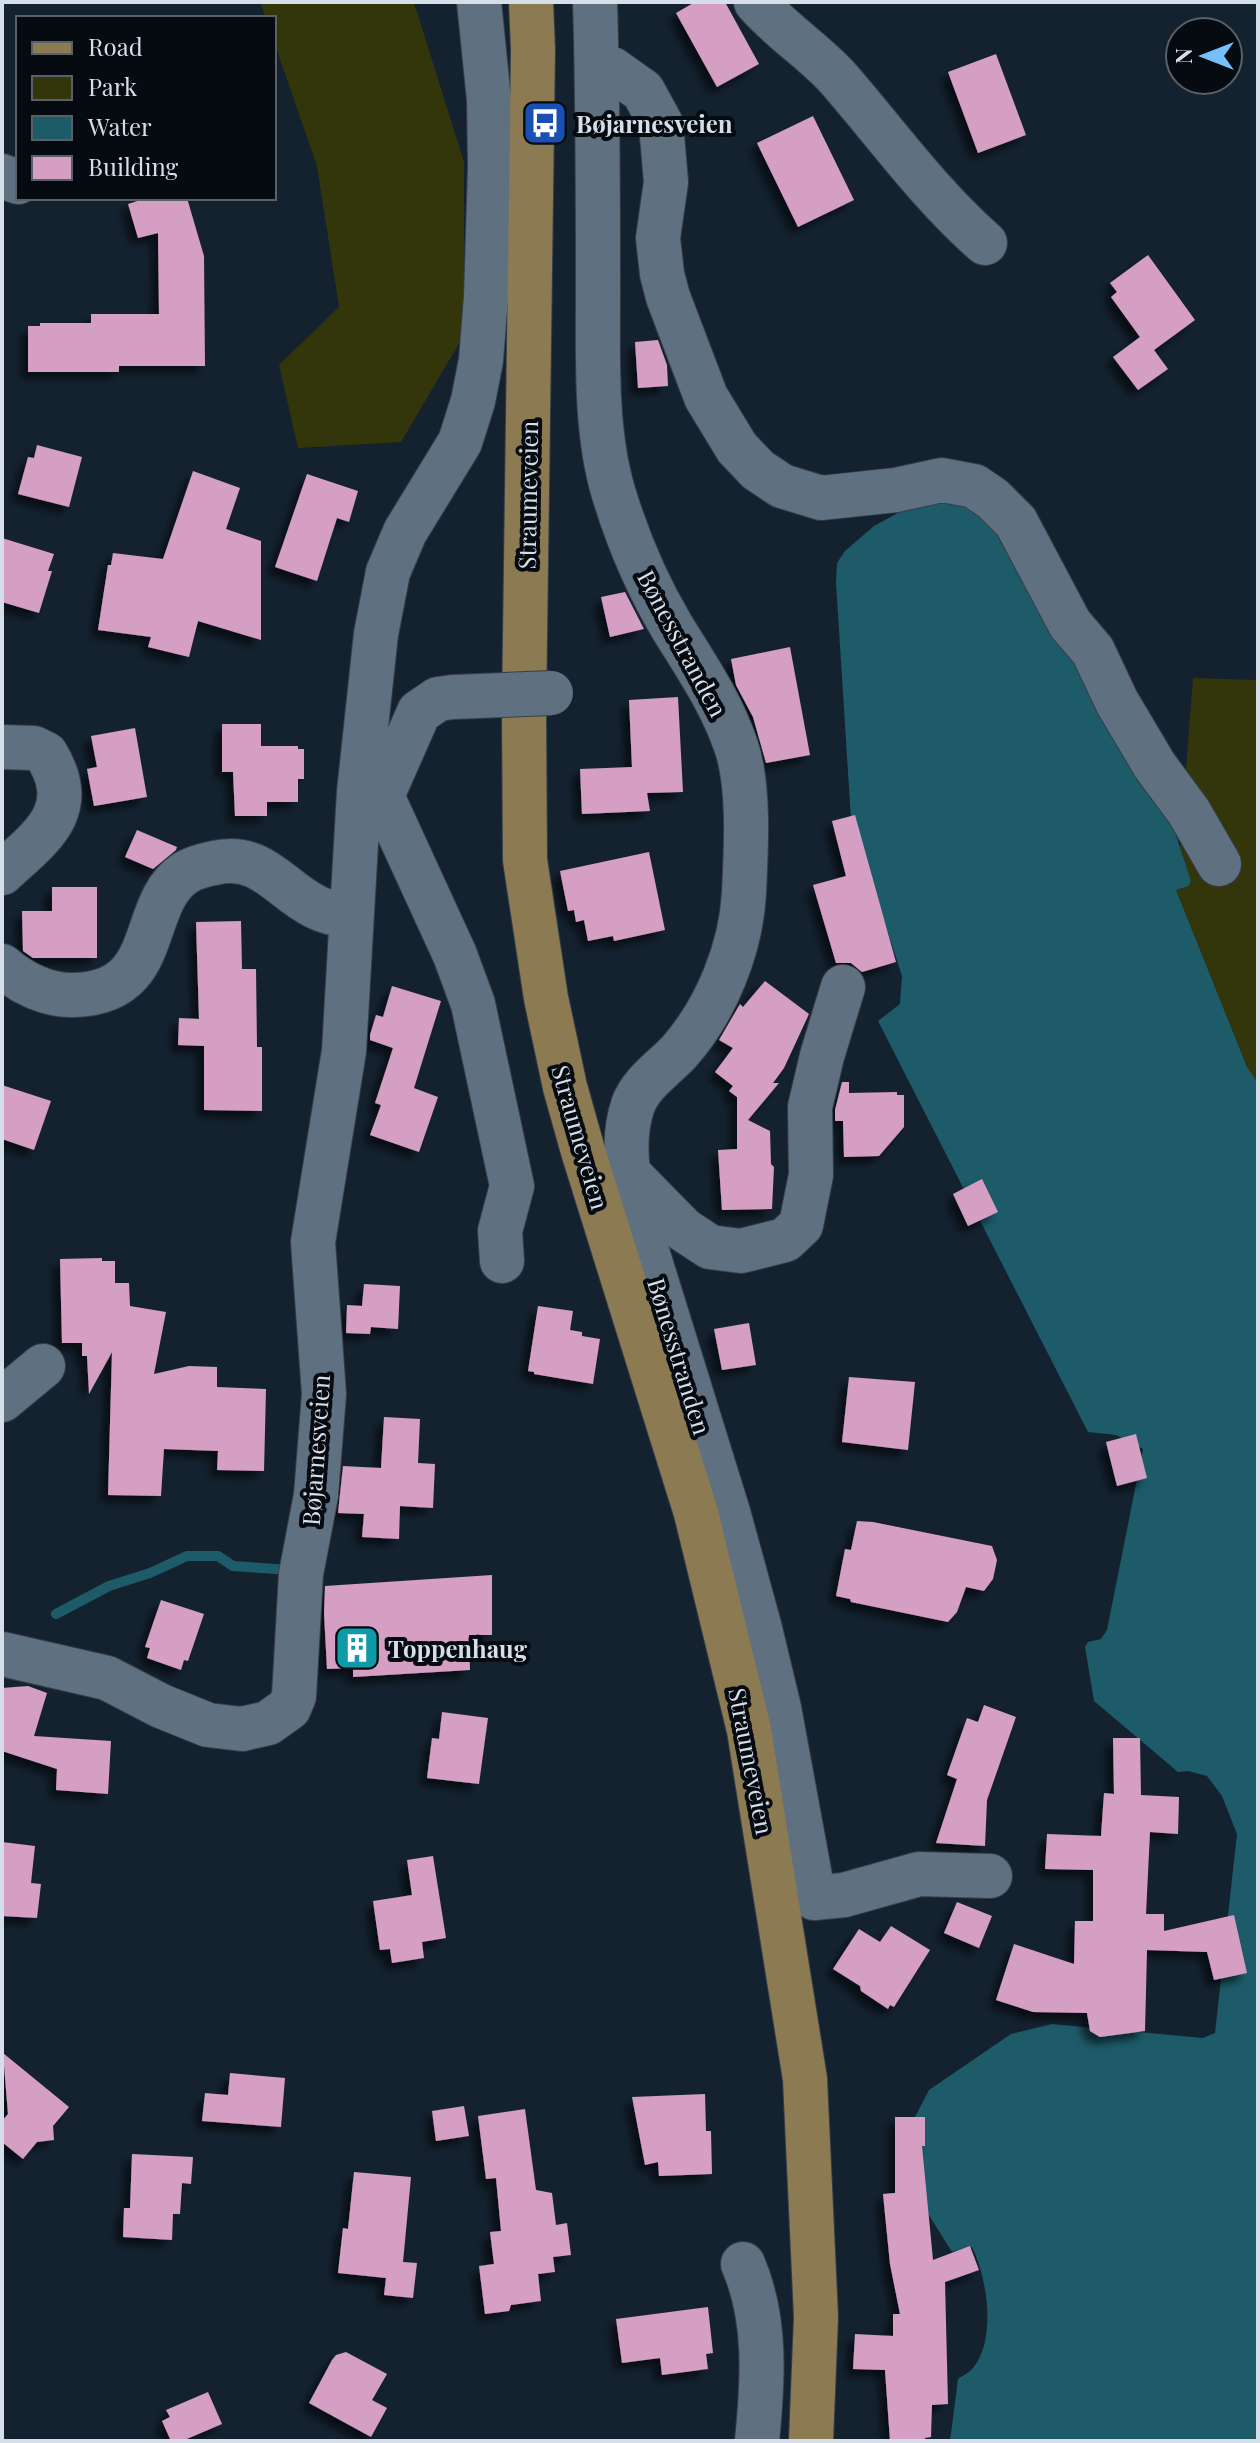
<svg xmlns="http://www.w3.org/2000/svg" width="1260" height="2443" font-family="'Playfair Display',serif">
<style>
.green{fill:#33350a}
.water{fill:#1d5b69}
.lines{fill:none;stroke-linecap:round;stroke-linejoin:round}
.stream{stroke:#1d5b69;stroke-width:10}
.building{fill:#d59ec3;filter:url(#shadow)}
.minor-casing{stroke:#353e49;stroke-width:46}
.major-casing{stroke:#353e49;stroke-width:46}
.minor{stroke:#5f7080;stroke-width:44}
.major{stroke:#8c7a52;stroke-width:44}
.minor-bridge-casing{stroke:#353e49;stroke-width:46;stroke-linecap:butt}
.minor-bridge{stroke:#5f7080;stroke-width:44}
.labels{text-anchor:middle;dominant-baseline:central;stroke-width:8;stroke-linejoin:round;paint-order:stroke}
.poi-label{font-size:24px;font-weight:bold;fill:#d6dfe9;stroke:#060b11;text-anchor:start}
.street-label{font-size:24px;fill:#d6dfe9;stroke:#060b11}
</style>
<defs>
<filter id="shadow"><feDropShadow dx="-7" dy="7" stdDeviation="4" flood-color="#0009"/></filter>
</defs>
<rect width="100%" height="100%" fill="#142230"/>
<!-- green -->
<path class="green" d="M260,2H413L417,12L464,162V335L401,442L298,448L279,365L339,307L317,166L274,42V18H266Z
M1193,678L1258,680V1083L1247,1067L1176,890L1189,886L1191,881L1180,847Z"/>
<!-- water -->
<path class="water" d="M958,498L1000,526L1104,699L1176,835L1191,881L1189,886L1176,890L1247,1067L1258,1083V2441H950L958,2379C962,2376 970,2372 973,2368C997,2339 987,2277 972,2247L952,2252L927,2212L902,2142L929,2090L1011,2034L1052,2024L1203,2038L1215,2033L1237,1834L1222,1796L1207,1776L1188,1771L1178,1772L1094,1701L1085,1647L1088,1642L1101,1639L1107,1630L1143,1449L1116,1435L1088,1432L878,1021L900,1004L902,976L874,889L852,835L836,583L837,563L845,551L874,526L907,508Z"/>
<g class="lines">
<!-- stream -->
<path class="stream" d="M56,1614L109,1586L150,1573L187,1556H218L233,1566L290,1570"/>
</g>
<!-- building -->
<path class="building" d="M695,2H725L759,64L717,87L676,13Z
M996,54L1026,135L978,153L948,72Z
M813,116L854,200L798,227L757,143Z
M147,198H187L204,256L205,366H119V372H28V326H40V323H91V314H159L158,233L138,238L128,204Z
M1148,255L1195,320L1154,350L1168,369L1138,390L1113,357L1140,337L1111,297L1117,292L1110,283Z
M658,340L667,365L668,386L638,388L635,342Z
M37,445L82,457L69,507L18,494L28,457L34,458Z
M193,471L240,488L226,529L261,541V640L198,621L189,657L148,647L151,637L98,630L108,565H111L113,553L163,559Z
M307,474L358,491L349,522L337,518L317,581L275,567Z
M2,538L54,554L48,571H52L39,613L2,602Z
M625,592L644,629L610,637L601,597Z
M790,647L810,755L766,763L753,717L736,685L731,659Z
M678,697L683,792L647,793L650,811L582,814L580,769L632,767L629,700Z
M222,724H261V746H298V749H304V779H298V802H267V816H235L233,772H222Z
M135,728L147,797L94,806L87,769L97,767L91,736Z
M855,815L896,962L862,972L851,963H836L813,885L846,876L832,821Z
M137,830L177,847L176,850L153,869L125,857Z
M649,852L665,930L614,941L613,936L588,941L584,920L576,922L574,910L568,911L560,871Z
M52,887H97V958H33L23,951L22,911H52Z
M241,921L242,969H256L257,1047H262V1111L204,1110V1046L178,1045L179,1018L199,1019L196,922Z
M765,981L809,1014L784,1068L773,1083H779L748,1120L770,1131L771,1164L774,1167L772,1209L722,1210L718,1150L737,1149V1097L729,1091L733,1086L715,1072L733,1048L719,1040L740,1004L743,1007Z
M392,986L441,1001L414,1088L438,1097L419,1152L370,1135L381,1105L375,1103L393,1048L370,1040V1035L376,1015L383,1017Z
M842,1082H849V1093L897,1092V1095H904V1127L879,1156L844,1157L843,1121H835V1110Z
M2,1085L51,1101L34,1150L2,1139Z
M982,1179L998,1212L968,1226L953,1194Z
M102,1258V1261H115V1283H129L130,1306L166,1312L154,1374L189,1366L217,1367V1387L266,1389L264,1471L217,1470L218,1451L164,1449L161,1496L108,1495L112,1352L89,1394L87,1356H82V1343H62L60,1259Z
M364,1284L400,1286L398,1329L371,1327L370,1334L346,1333L347,1305L362,1306Z
M538,1306L573,1311L570,1330L582,1332V1336L600,1339L593,1384L534,1374V1372L528,1371Z
M749,1323L756,1365L722,1370L714,1329Z
M849,1377L915,1382L908,1450L842,1442Z
M384,1417L420,1419L418,1463L435,1464L433,1508L400,1506L399,1539L362,1537L364,1514L338,1513L343,1466L381,1468Z
M1136,1434L1147,1478L1117,1486L1106,1442Z
M857,1521L873,1522L992,1546L997,1560L993,1579L984,1591L966,1587L957,1612L948,1622L851,1602L850,1599L836,1596L845,1549L851,1550Z
M492,1575V1635H469L470,1670L353,1677V1668L327,1669L324,1613L325,1586Z
M161,1600L204,1614L188,1661L184,1660L181,1670L147,1658L150,1648L145,1647Z
M28,1686L47,1693L34,1736L111,1741L108,1794L56,1790L57,1769L2,1751V1688Z
M984,1705L1016,1717L987,1800L985,1846L936,1843L957,1779L947,1775L967,1718L978,1722Z
M442,1712L488,1718L479,1784L427,1778L432,1738L439,1739Z
M1113,1738H1140L1141,1795L1179,1797L1178,1834L1150,1832L1146,1914H1164V1931L1234,1915L1247,1973L1214,1980L1207,1952L1147,1950L1145,2031L1100,2037L1090,2031L1087,2013L1033,2012L996,2000L1014,1944L1074,1964L1075,1921H1093V1870L1045,1869L1047,1834L1101,1836L1104,1793L1114,1794Z
M2,1842L35,1846L31,1883L41,1884L37,1918L2,1916Z
M433,1856L446,1938L422,1942L424,1958L392,1963L390,1949L380,1950L373,1901L412,1895L407,1860Z
M957,1902L992,1916L979,1948L944,1933Z
M891,1926L930,1950L894,2007L890,2005L888,2009L861,1991L860,1986L833,1969L859,1929L880,1942Z
M3,2053L69,2107L53,2126L54,2140L37,2142L23,2159L2,2142V2121L8,2114Z
M230,2073L285,2078L281,2127L202,2121L205,2093L228,2095Z
M705,2094L706,2131H711L712,2174L659,2176L658,2162L645,2165L632,2097Z
M464,2106L469,2136L436,2141L432,2111Z
M525,2109L536,2190L552,2193L556,2225L567,2223L571,2255L553,2257L555,2272L538,2274L541,2301L511,2305L509,2311L485,2314L479,2266L494,2264L490,2232L501,2231L496,2178L486,2179L478,2116Z
M895,2117H925V2146H922L933,2260L970,2246L979,2270L945,2282L948,2404L932,2405L931,2437L925,2438V2441H890L885,2370L853,2369L855,2334L893,2336V2314H900L890,2264L883,2194L895,2193Z
M132,2154L193,2157L191,2184L182,2183L180,2214H173L172,2240L123,2237L124,2208H130Z
M354,2172L411,2177L403,2262L417,2263L413,2298L384,2295L386,2278L338,2273L343,2228L348,2229Z
M708,2307L713,2353L706,2354L708,2369L662,2375L660,2358L622,2363L616,2319Z
M346,2352L387,2374L372,2400L387,2408L371,2437L309,2403L332,2360L336,2355Z
M208,2392L222,2424L182,2441H171L162,2421L170,2417L166,2410Z"/>
<g class="lines">
<!-- minor casing -->
<g class="minor-casing">
<path id="minor" d="M595,2C598,99 598,195 598,292C598,355 595,430 613,491C627,538 647,585 672,627C696,666 721,702 736,746C750,786 746,851 744,893C741,949 716,1010 679,1052C663,1069 641,1083 633,1105C620,1143 629,1182 637,1219L728,1512L759,1625L779,1708L814,1898L844,1895L919,1874L990,1876
M756,2C780,30 812,50 837,77C886,133 929,194 985,243
M597,65L612,69L643,91L661,124L666,182L658,238L662,274L668,297L706,397L737,448L758,470L782,486L821,498L896,490L942,480L974,486L993,499L1016,522L1070,624L1093,651L1117,702L1155,766L1189,812L1219,864
M2,176L18,182
M2,747L34,748L46,754C81,811 41,837 2,873
M359,792L382,796L455,955L473,1004L512,1186L500,1231L502,1261
M382,796L419,712L438,699L453,697
M2,966C21,983 48,996 74,995C165,993 137,905 185,873C193,868 204,865 214,863C262,852 279,889 316,907C327,913 339,914 351,916
M627,1172L684,1230L710,1247L741,1251L785,1240L801,1225L811,1175L810,1107L822,1056L843,987
M2,1400L43,1366
M2,1654L107,1678L161,1706L208,1725L242,1729L268,1723L289,1708L294,1696L301,1574L316,1495L324,1394L313,1242L344,1051L359,792L376,634L388,572L405,532L460,442L473,401L481,360L486,297L490,167L489,100L479,2
M743,2264C767,2319 763,2381 757,2441"/>
</g>
<!-- major casing -->
<g class="major-casing">
<path id="major" d="M531,2L533,49L524,711L525,860L546,998L565,1087L583,1151L696,1513L749,1730L805,2079L816,2317L811,2441"/>
</g>
<!-- minor -->
<use href="#minor" class="minor"/>
<!-- major -->
<use href="#major" class="major"/>
<!-- minor-bridge casing -->
<g class="minor-bridge-casing">
<path id="minor-bridge" d="M453,697L551,693"/>
</g>
<!-- minor-bridge -->
<use href="#minor-bridge" class="minor-bridge"/>
</g>
<!-- icons -->
<defs>
<g id="bus-square" transform="scale(2.3)"><rect x="-9" y="-9" width="18" height="18" rx="4" fill="#1a4fb4" stroke="#060b11"/><path d="M-5-6H5V4H4V6H2V4H-2V6H-4V4H-5ZM-3.5-4V0h7V-4ZM-3.5 1.2v1.5H-2V1.2ZM2 1.2v1.5H3.5V1.2Z" fill="#fff"/></g>
<g id="building-square" transform="scale(2.3)"><rect x="-9" y="-9" width="18" height="18" rx="4" fill="#0f9aa8" stroke="#060b11"/><path d="M-4-6H4V6H1V3H-1V6H-4ZM-2.5-4.3h1.7v1.8h-1.7ZM.8-4.3h1.7v1.8H.8ZM-2.5-1h1.7V.8h-1.7ZM.8-1h1.7V.8H.8Z" fill="#fff"/></g>
</defs>
<g fill-rule="evenodd">
<use href="#bus-square" x="545" y="123"/>
<use href="#building-square" x="357" y="1648"/>
</g>
<g class="labels">
<!-- poi labels -->
<g class="poi-label">
<text x="576" y="123">Bøjarnesveien</text>
<text x="388" y="1648">Toppenhaug</text>
</g>
<!-- street labels -->
<g class="street-label">
<text transform="translate(527 495) rotate(-89)">Straumeveien</text>
<text transform="translate(683 643) rotate(62)">Bønesstranden</text>
<text transform="translate(581 1137) rotate(74)">Straumeveien</text>
<text transform="translate(680 1356) rotate(73)">Bønesstranden</text>
<text transform="translate(315 1450) rotate(-86)">Bøjarnesveien</text>
<text transform="translate(752 1761) rotate(79)">Straumeveien</text>
</g>
</g>
<!-- border -->
<rect width="1260" height="2443" fill="none" stroke="#d6dfe9" stroke-width="8"/>
<!-- legend -->
<rect x="16" y="16" width="260" height="184" fill="#060b11" stroke="#596067" stroke-width="2"/>
<rect x="32" y="42" width="40" height="12" fill="#8c7a52" stroke="#596067" stroke-width="2"/>
<text x="88" y="56" font-size="24" fill="#d6dfe9">Road</text>
<rect x="32" y="76" width="40" height="24" fill="#33350a" stroke="#596067" stroke-width="2"/>
<text x="88" y="96" font-size="24" fill="#d6dfe9">Park</text>
<rect x="32" y="116" width="40" height="24" fill="#1d5b69" stroke="#596067" stroke-width="2"/>
<text x="88" y="136" font-size="24" fill="#d6dfe9">Water</text>
<rect x="32" y="156" width="40" height="24" fill="#d59ec3" stroke="#596067" stroke-width="2"/>
<text x="88" y="176" font-size="24" fill="#d6dfe9">Building</text>
<!-- north arrow -->
<g transform="translate(1204 56) rotate(270)"><circle r="38" fill="#060b11" stroke="#596067" stroke-width="2"/>
<path d="M0-6L14 30L0 20L-14 30Z" fill="#77bff7"/>
<text y="-12" font-size="22" font-weight="bold" text-anchor="middle" fill="#d6dfe9">N</text>
</g>
</svg>
